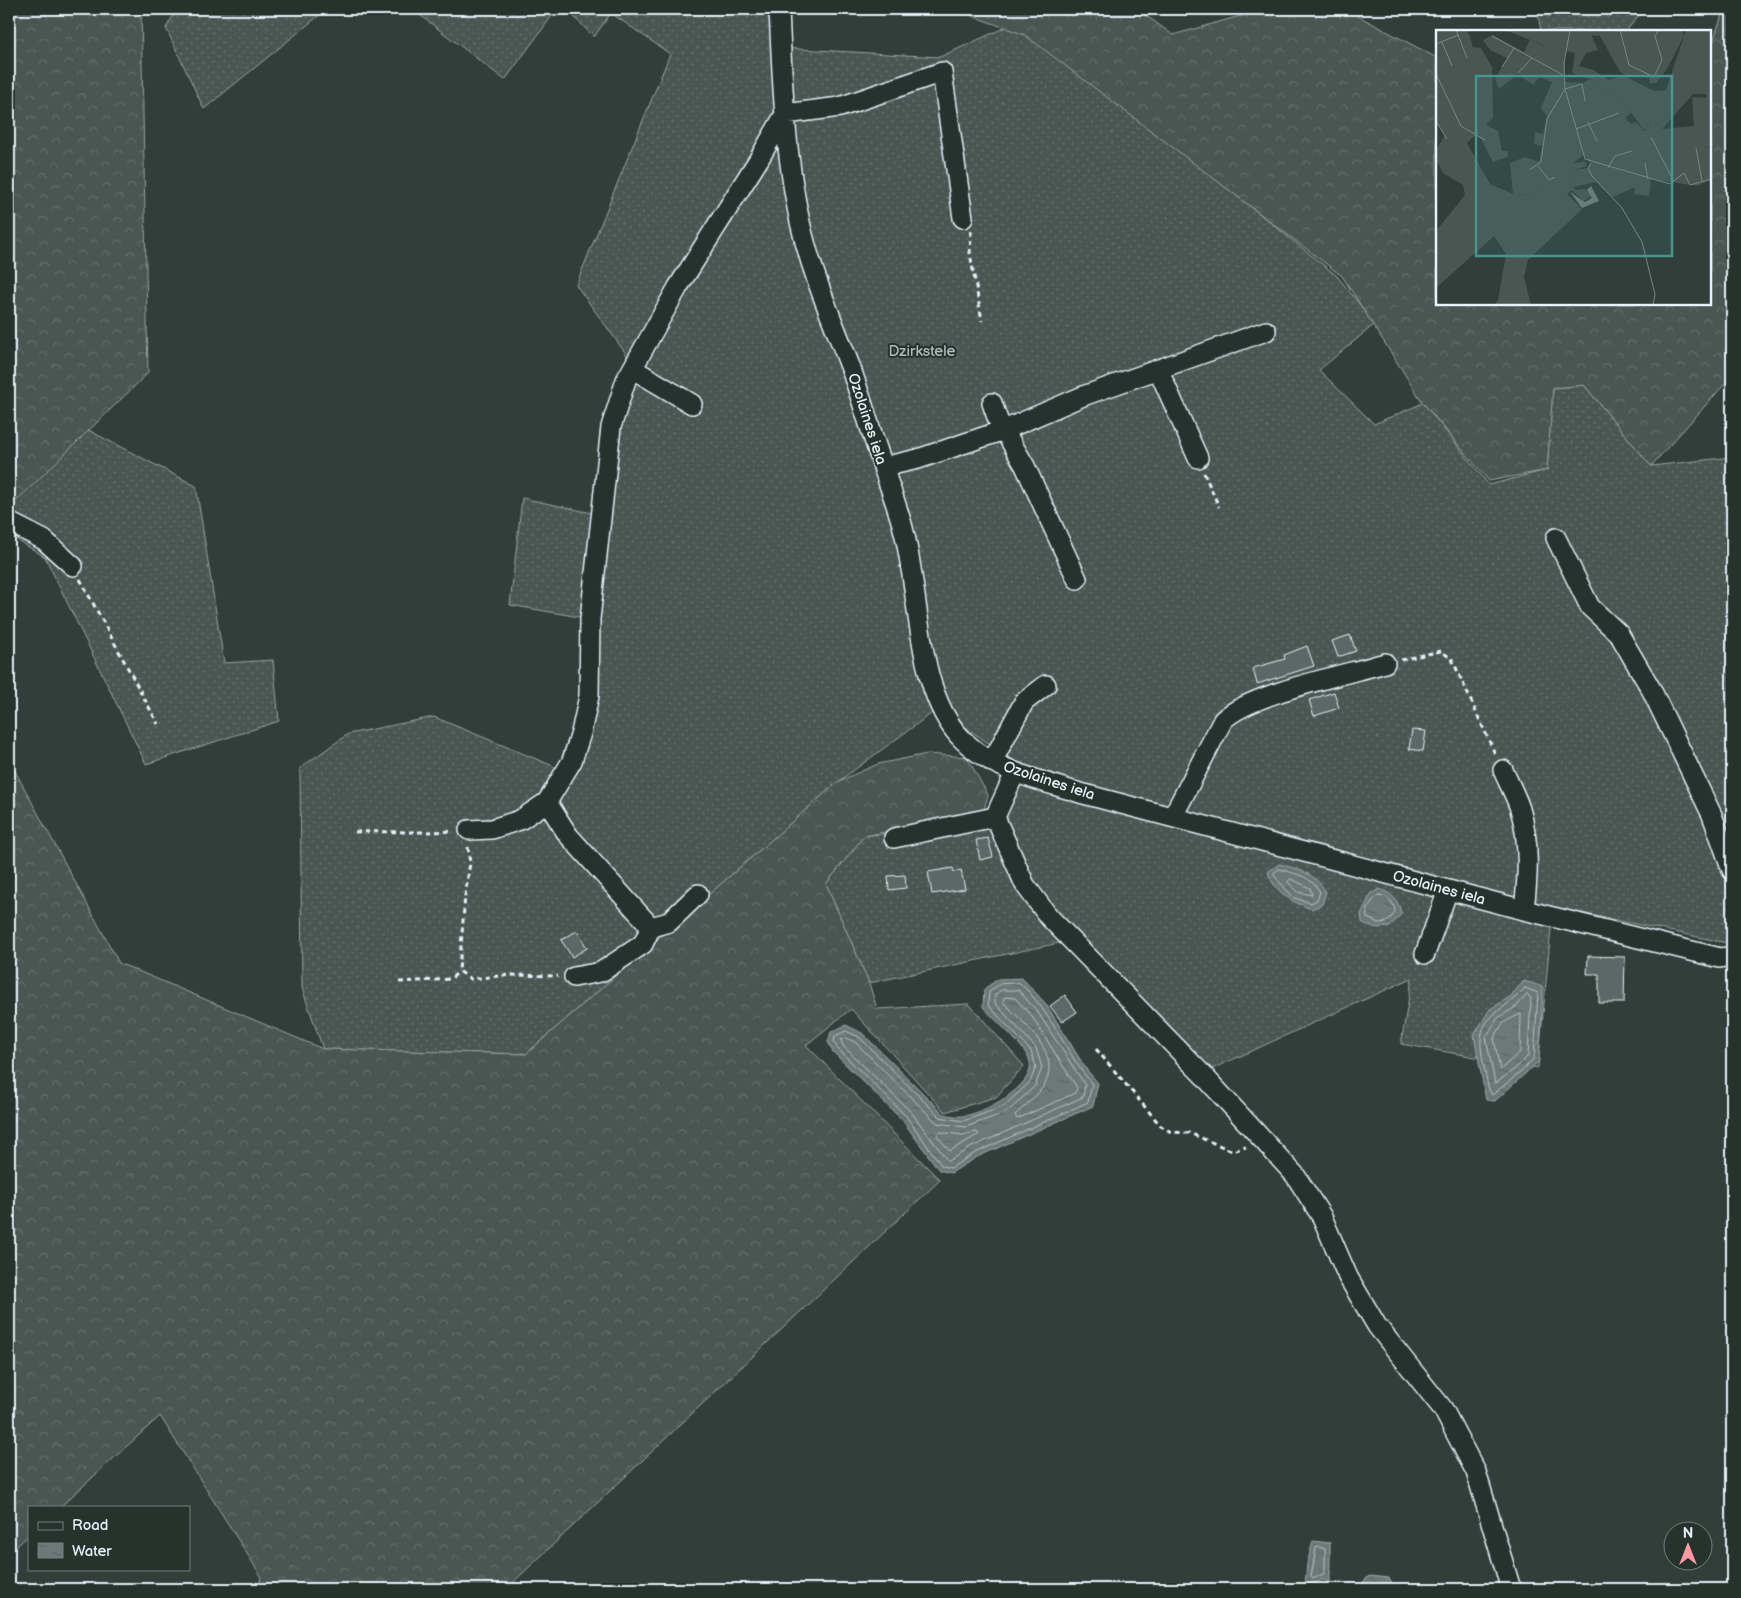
<svg xmlns="http://www.w3.org/2000/svg" width="1741" height="1598" font-family="'Balsamiq Sans',sans-serif">
<style>
.grass{fill:url(#grass-dots);stroke:#98a4a4}
.forest{fill:url(#forest-crowns);stroke:#98a4a4}
.water{fill:url(#water-ripples);stroke:#9ea9ab}
.lines{fill:none;stroke-linecap:round;stroke-linejoin:round}
.shore{stroke:#b7c1c5;stroke-width:1}
.building{fill:#5c6865;stroke:#e8f1f8}
.minor-casing{stroke:#e8f1f8;stroke-width:22}
.path{stroke:#e8f1f8;stroke-width:3;stroke-dasharray:5 4;stroke-linecap:butt}
.minor{stroke:#26332d;stroke-width:19}
.labels{text-anchor:middle;dominant-baseline:central;stroke-width:4;stroke-linejoin:round;paint-order:stroke}
.park-label{font-size:15px;fill:#b0bbbe;stroke:#26332d}
.street-label{font-size:15px;fill:#e8f1f8;stroke:#26332d}
.inset-road{fill:none;stroke:#7b8685;stroke-width:1}
.view{fill:#459590;fill-opacity:0.15;stroke:#459590;stroke-width:2.5}
.inset-edge{fill:none;stroke:#e8f1f8;stroke-width:2.5}
</style>
<defs>
<pattern id="grass-dots" width="8" height="8" patternUnits="userSpaceOnUse" patternTransform="scale(1.25)"><rect width="8" height="8" fill="#495651"/><path d="M2 2h.1M6 6h.1" fill="none" stroke="#636f6b" stroke-width="1.8" stroke-linecap="round"/></pattern>
<pattern id="forest-crowns" width="20" height="18" patternUnits="userSpaceOnUse" patternTransform="scale(1.25)"><rect width="20" height="18" fill="#495651"/><path d="M2 6a3 3 0 1 1 6 0M12 15a3 3 0 1 1 6 0" fill="none" stroke="#636f6b"/></pattern>
<pattern id="water-ripples" width="26" height="14" patternUnits="userSpaceOnUse" patternTransform="scale(1.25)"><rect width="26" height="14" fill="#6d7978"/><path d="M2 4q2-2 4 0t4 0M15 11q2-2 4 0t4 0" fill="none" stroke="#5b6363"/></pattern>
</defs>
<rect width="100%" height="100%" fill="#323e39"/>
<filter id="ink" filterUnits="userSpaceOnUse"><feTurbulence type="fractalNoise" baseFrequency=".02" numOctaves="2"/><feDisplacementMap in="SourceGraphic" scale="10" xChannelSelector="R" yChannelSelector="G"/><feConvolveMatrix kernelMatrix="1 2 1 2 8 2 1 2 1" color-interpolation-filters="sRGB"/></filter>
<g filter="url(#ink)">
<!-- grass -->
<path class="grass" d="M177,9H327L204,109L166,28Z
M412,9H557L505,80Z
M566,9H782L781,48L940,57L1019,21L1337,276L1375,324L1319,370L1374,424L1423,403L1489,485L1547,470L1553,388L1584,385L1651,466L1732,457V944L1553,907L1538,1068L1401,1044L1412,978L1212,1069L1064,942L869,983L826,884L864,836L997,820L1022,766L965,727L947,702L839,781L526,1054L323,1049L302,988L300,768L348,734L434,717L558,768L582,698L585,618L510,605L522,498L592,513L627,355L576,285L670,54L611,13L594,37Z
M1537,9H1644L1626,31H1541Z
M9,389L196,486L224,663L273,660L279,721L146,764L45,557L9,535Z"/>
<!-- forest -->
<path class="forest" d="M9,9H141L148,373L9,508Z
M953,9H1137L1173,35L1265,9H1345L1437,58V304H1710V50L1724,9H1732V376L1651,466L1584,385L1553,388L1547,470L1489,481L1423,403L1342,276L1025,35Z
M927,754L967,757L988,795L983,813L864,836L826,884L869,983L877,1009L969,1004L1024,1066L996,1097L945,1112L851,1009L806,1045L940,1180L506,1589H259L261,1576L160,1416L60,1507H29V1535L9,1553V760L119,963L323,1049L526,1054L839,781L878,764Z"/>
<!-- water -->
<path class="water" d="M1279,864C1299,869 1315,873 1326,892L1322,904L1312,909C1293,903 1274,892 1268,872Z
M1379,889C1392,893 1399,900 1401,914L1390,927C1379,928 1371,929 1362,922L1361,914L1371,894Z
M1022,978L1046,1004L1086,1069L1098,1083L1093,1106L977,1157L951,1173L939,1170L902,1120L833,1052L828,1042L831,1032L846,1025L862,1033L944,1114C949,1115 957,1117 963,1116C982,1114 1036,1086 1030,1062C1025,1045 995,1021 983,1007L984,989L998,979Z
M1524,981L1543,987L1539,1061L1495,1101L1486,1100L1474,1035L1490,1009L1510,997Z
M1313,1541L1330,1543V1582L1322,1580L1315,1584H1305L1307,1564Z
M1369,1576L1389,1578L1396,1589H1356Z"/>
<g class="lines">
<!-- shore -->
<path class="shore" d="M1279,869C1295,873 1312,877 1320,892L1317,900L1311,903L1294,898L1275,877L1274,873Z
M1291,879L1310,888L1312,895L1298,892L1288,882Z
M1379,895C1388,896 1395,903 1395,913L1387,922L1379,923L1367,918C1365,911 1372,899 1379,895Z
M1020,983C1051,1011 1065,1052 1092,1084L1088,1102L975,1153L951,1168L942,1166L906,1116L838,1049L834,1042L835,1036L846,1031L859,1037L940,1117L963,1121L1003,1107L1030,1082L1036,1067L1031,1051L988,1005L989,992L1000,984Z
M1525,988L1538,993L1534,1058L1521,1072L1492,1095C1487,1088 1486,1075 1484,1066C1472,1014 1496,1019 1525,988Z
M1002,990H1018L1037,1011L1085,1085L1083,1097L972,1147L948,1161L911,1112L843,1046L841,1040L846,1038L855,1042L937,1123L966,1127L1007,1112L1035,1086L1042,1068L1036,1048L995,1003V995Z
M1527,995L1531,998L1528,1056L1517,1067L1495,1084L1486,1037L1498,1018L1517,1006Z
M1005,997L1015,998L1031,1015L1077,1088L1075,1093L1017,1119L1015,1115C1023,1107 1033,1100 1040,1091C1068,1057 1024,1024 1003,1002Z
M1521,1014L1520,1052L1500,1070L1494,1038L1503,1023Z
M940,1132L962,1135L977,1132L979,1134L950,1151L937,1136Z
M1319,1547L1325,1549V1573L1313,1579L1311,1577L1316,1548Z"/>
</g>
<!-- building -->
<path class="building" d="M1350,635L1356,651L1338,657L1332,641Z
M1307,646L1314,666L1257,684L1253,668L1285,659L1284,655Z
M1334,692L1339,708L1314,716L1309,700Z
M1412,730L1426,731L1423,751L1409,749Z
M988,838L993,857L980,860L976,840Z
M953,868L954,872L961,870L965,889L932,894L928,872Z
M905,875L906,888L889,890L888,876Z
M577,931L587,948L572,957L561,940Z
M1588,956L1625,957L1624,1003H1599V974H1587Z
M1065,995L1077,1012L1062,1022L1050,1006Z"/>
<g class="lines">
<!-- minor casing -->
<g class="minor-casing">
<path id="minor" d="M779,9C782,79 785,154 800,222C811,272 832,319 850,366C861,397 870,429 881,460C888,484 898,507 904,532C920,594 916,694 963,740C994,771 1039,780 1080,793L1524,910L1720,958L1732,956
M633,369L692,404
M1158,369L1198,458
M992,403L998,420L1025,466L1077,579
M883,467L918,459L1004,430L1083,396L1266,331
M9,522L44,540L73,566
M1556,538L1590,607L1619,634L1651,689L1712,815L1732,870
M992,762L1024,702L1046,685
M1503,770C1508,782 1516,796 1520,809C1530,842 1528,876 1524,910
M1015,773L995,817L1025,885L1049,917L1204,1076L1295,1175L1322,1217L1348,1277L1377,1326L1443,1409L1476,1472L1511,1589
M547,802L568,835L651,927L669,922L698,894
M1173,816L1223,720C1251,693 1345,675 1385,663
M469,830L492,829L520,820L547,802L572,761L581,733L589,696L590,619L611,427L626,380L678,287L759,159L785,114L840,107L942,72L963,218
M894,838L995,817
M1425,954L1448,890
M574,977L601,972L643,944L651,927"/>
</g>
<!-- path -->
<path class="path" d="M971,231L970,253L982,321
M1204,473L1219,507
M80,579L158,724
M1401,660L1441,651L1452,659L1496,756
M355,832C388,831 420,833 453,831
M468,847L470,863L465,896L459,971L471,979L509,975L558,976
M399,982L451,979L459,971
M1096,1049L1161,1126L1171,1132L1189,1133L1233,1151L1246,1147"/>
<!-- minor -->
<use href="#minor" class="minor"/>
</g>
</g>
<g class="labels">
<!-- park labels -->
<g class="park-label">
<text x="922" y="351">Dzirkstele</text>
</g>
<!-- street labels -->
<g class="street-label">
<text transform="translate(867 419) rotate(72)">Ozolaines iela</text>
<text transform="translate(1049 781) rotate(18)">Ozolaines iela</text>
<text transform="translate(1439 888) rotate(15)">Ozolaines iela</text>
</g>
</g>
<!-- overview -->
<g transform="translate(1436 30)">
<rect width="275" height="275" fill="#323e39"/>
<path d="M0,0H30L34,6L40,30L33,86L62,101L66,121H71L72,127L57,132L45,109L37,103L17,116L0,92ZM136,0H246L248,6L231,39L220,53H214L213,47L191,46L184,42L164,6L136,4ZM57,5L88,22L94,9L129,28L128,52L146,53L155,49L191,77L195,83L189,88L195,94L200,92L208,101L214,99L215,90H218L226,99L258,96L256,67L272,68L271,117L275,118V150L261,156L215,149L213,166L198,164L199,157L177,167L160,152L138,157L133,146L137,140L152,138L155,133L147,125L99,165L77,164L74,133L89,127L103,132L106,116L98,114L99,102L107,104L111,86L105,78L116,52L103,47L97,55L82,44L63,59L59,49L71,28L54,20L47,10Z" fill="#495651"/>
<path d="M69,0H153L162,20L150,23L143,36L158,40L172,50L188,46L218,61L230,60L250,0H275V116L271,117L270,64H257L226,99L218,90H215L214,99L208,100L191,77L156,50L136,43L139,23L130,21L129,27L108,26L107,15ZM34,17L45,18L56,37L57,88L31,113L54,154L77,164L99,165L135,134L149,131L151,136L138,140L133,146L139,160L149,159L156,166L147,171L136,160L131,164L146,179L92,230L88,247L95,275H58L62,270L70,224L58,206L0,258V201L29,165L27,155L7,143L0,130V121L15,93L10,46Z" fill="#495651"/>
<path d="M155,156L163,171L146,178L134,162L149,172L156,168L151,160Z" fill="#6d7978"/>
<path class="inset-road" d="M20,0L31,28M134,0L128,33L129,59L149,129L234,154L248,143L254,155L275,149M184,0L193,35L218,47L226,30L219,6L223,0M56,6L127,45M6,12L16,36M0,14L22,5M66,37L78,18M82,43L96,28M0,44L25,96L49,110M0,91L11,109M152,92L161,111M140,99L183,83M215,107L238,152M260,118L266,151M155,133L152,138L156,146L186,178L206,212L219,264L217,275M209,133L212,149M102,136L113,150L119,147M172,138L179,126L196,121M93,140L105,132L111,89L129,59L146,54L149,71"/>
<path class="view" d="M40,46H236V226H40Z"/>
<rect width="275" height="275" class="inset-edge"/>
</g>
<!-- margin -->
<rect width="1741" height="1598" fill="none" stroke="#26332d" stroke-width="30"/>
<rect x="15" y="15" width="1711" height="1568" fill="none" stroke="#e8f1f8" stroke-width="2" filter="url(#ink)"/>
<!-- legend -->
<rect x="28" y="1506" width="162" height="65" fill="#26332d" stroke="#747f7e"/>
<rect x="38" y="1522" width="25" height="8" fill="#26332d" stroke="#747f7e"/>
<text x="72" y="1530" font-size="15" fill="#e8f1f8">Road</text>
<rect x="38" y="1543" width="25" height="15" fill="url(#water-ripples)" stroke="#747f7e"/>
<text x="72" y="1556" font-size="15" fill="#e8f1f8">Water</text>
<!-- north arrow -->
<g transform="translate(1688 1546)"><circle r="24" fill="#26332d" stroke="#747f7e"/>
<path d="M0-4L9 19L0 12L-9 19Z" fill="#ff9aa2"/>
<text y="-8" font-size="14" font-weight="bold" text-anchor="middle" fill="#e8f1f8">N</text>
</g>
</svg>
